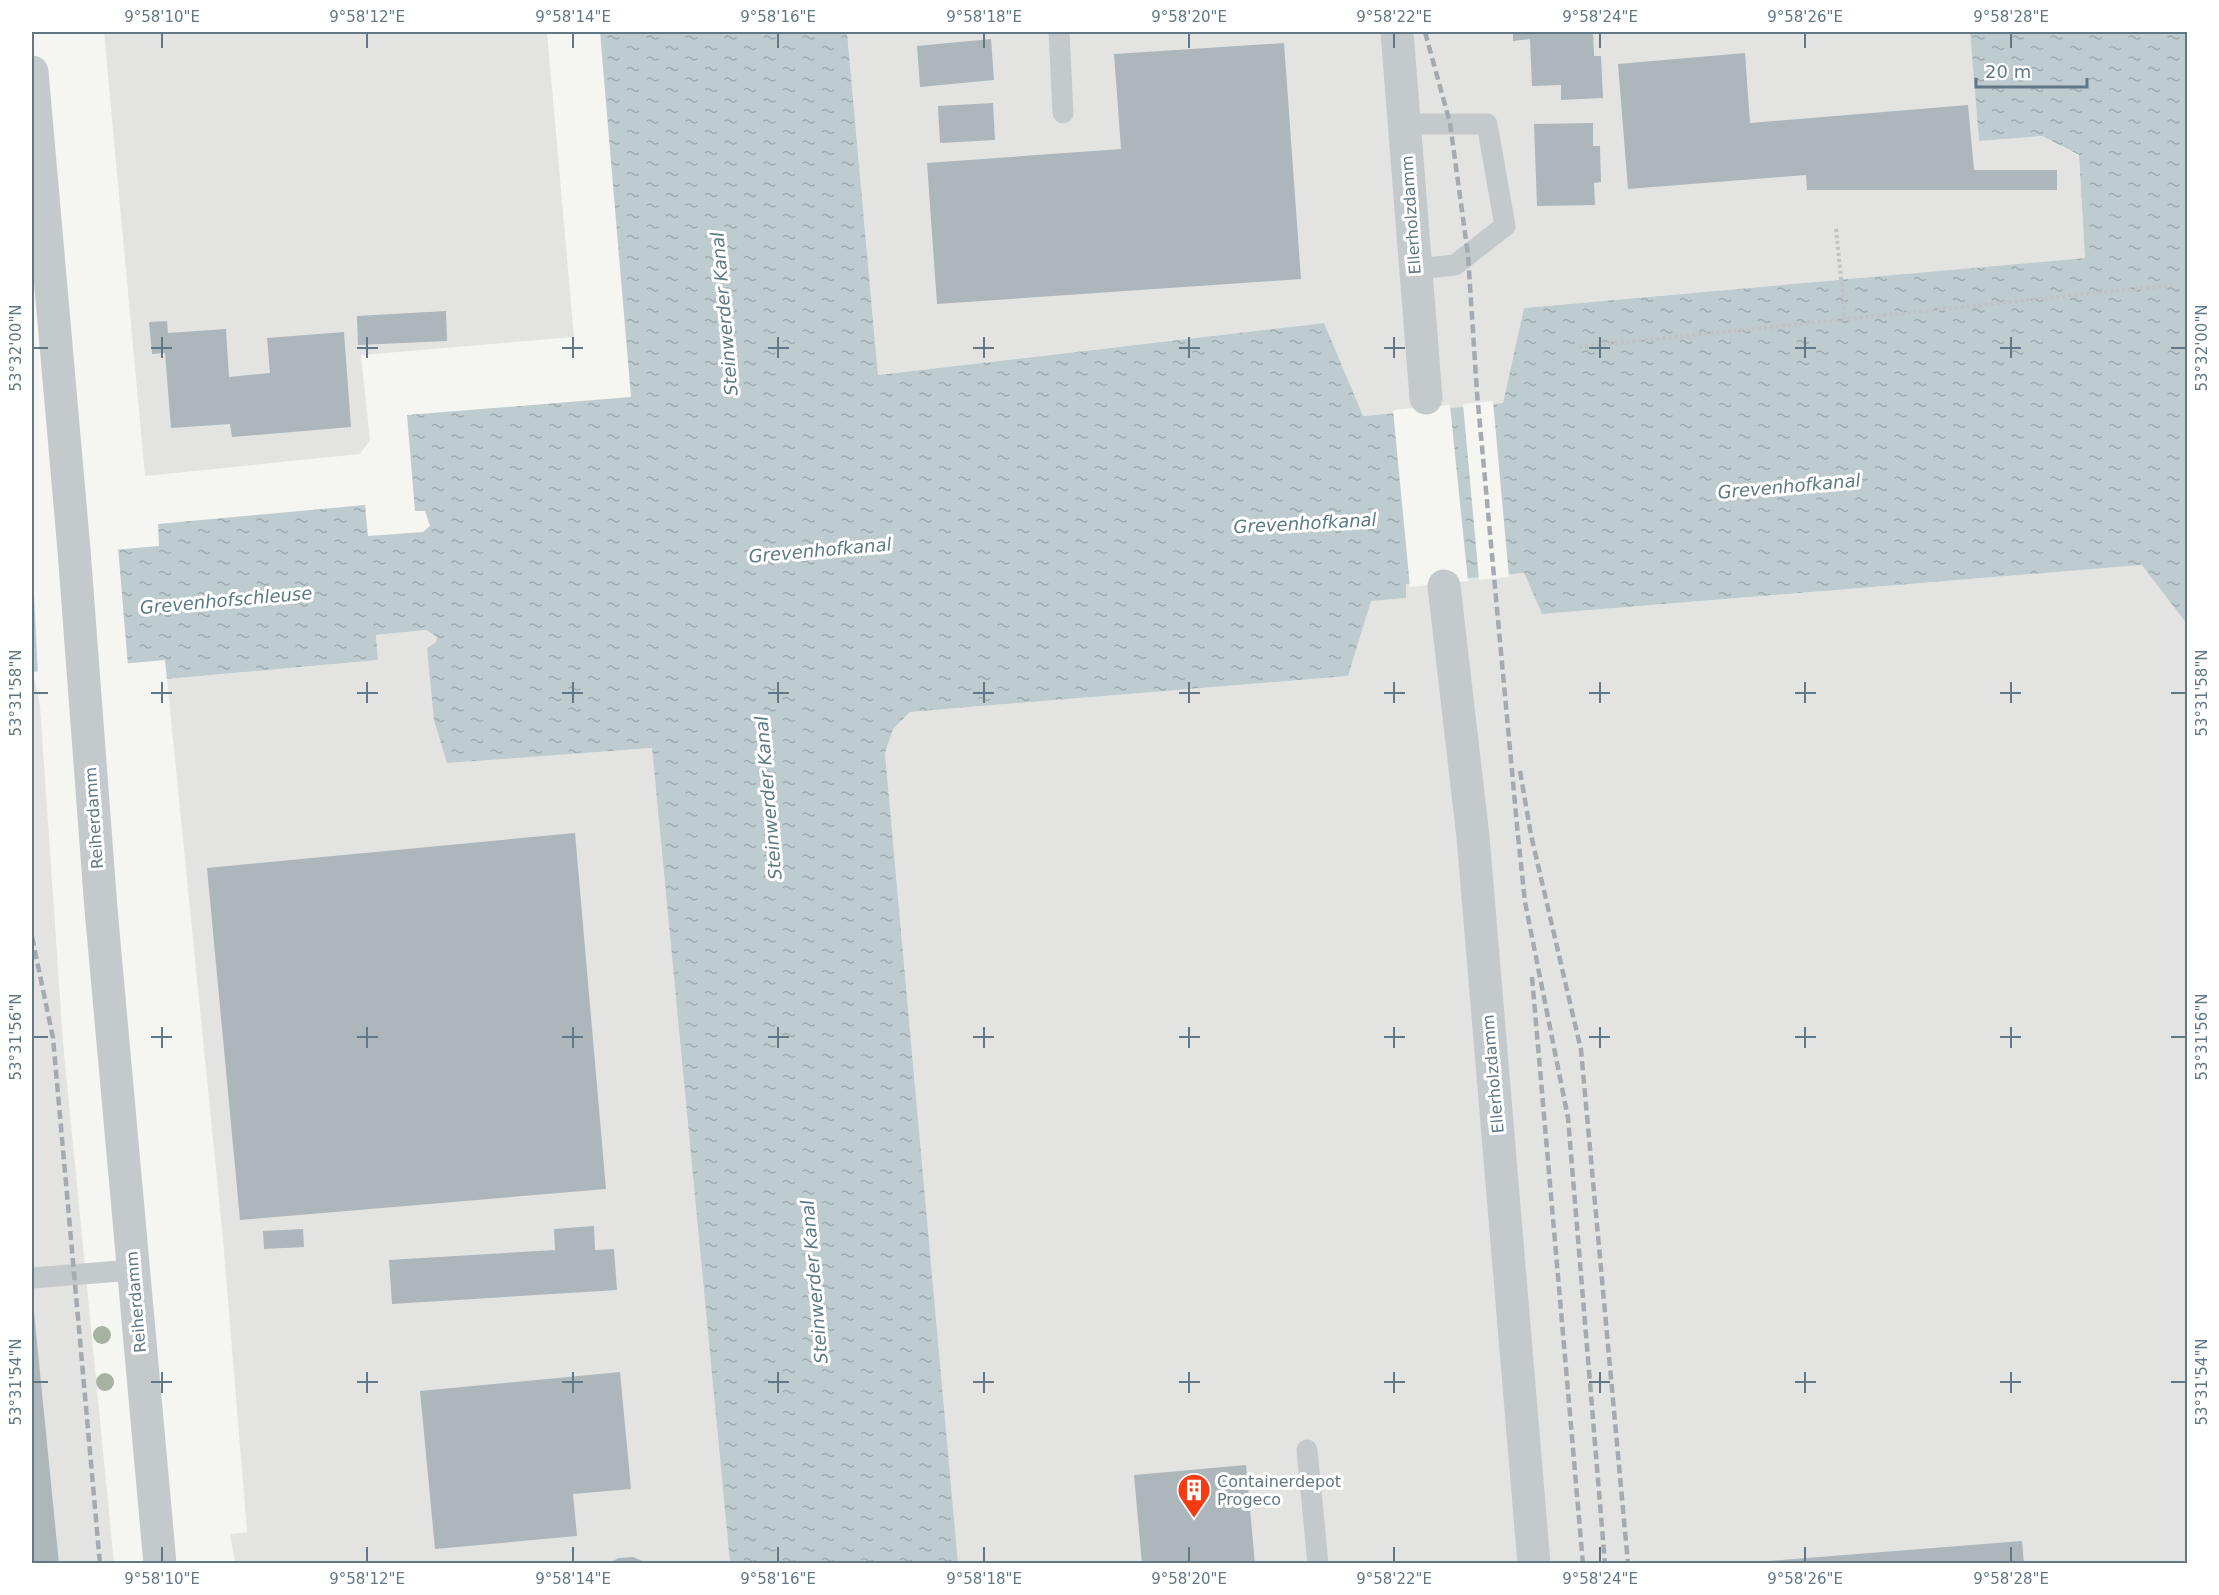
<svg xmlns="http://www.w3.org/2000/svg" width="2219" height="1595" font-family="'DejaVu Sans',sans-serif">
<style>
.built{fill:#e3e4e2}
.water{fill:url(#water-ripples)}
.pier{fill:#f5f5f1}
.building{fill:#adb6bb}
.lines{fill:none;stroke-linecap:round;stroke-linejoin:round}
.path{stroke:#c0c2c3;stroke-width:4;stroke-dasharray:3 3;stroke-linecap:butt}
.service{stroke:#c4c9cb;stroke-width:21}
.minor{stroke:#c4c9cb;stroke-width:33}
.tertiary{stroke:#c4c9cb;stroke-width:33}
.rail{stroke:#a4abb0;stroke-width:4.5;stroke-dasharray:9 4.5;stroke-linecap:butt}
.tree{fill:#a7b2a2}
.ticks{fill:none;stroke:#617785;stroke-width:2}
.labels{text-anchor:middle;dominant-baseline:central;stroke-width:6;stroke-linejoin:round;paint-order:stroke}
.street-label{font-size:16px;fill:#617785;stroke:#fff}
.poi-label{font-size:16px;fill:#617785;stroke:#fff;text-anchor:start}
.water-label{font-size:18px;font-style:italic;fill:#5c7a83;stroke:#fff}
.neatline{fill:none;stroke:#617785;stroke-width:2}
.ticks-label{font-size:15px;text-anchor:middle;fill:#617785}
</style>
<defs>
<pattern id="water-ripples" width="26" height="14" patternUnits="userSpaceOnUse" patternTransform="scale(1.5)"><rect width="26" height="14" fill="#becbcf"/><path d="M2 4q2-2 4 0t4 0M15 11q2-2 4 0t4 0" fill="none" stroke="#9eaaae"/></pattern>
</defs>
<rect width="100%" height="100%" fill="#f5f5f1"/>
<!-- built -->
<path class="built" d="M104,32H547L574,337L361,355L370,440L360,454L145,476Z
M847,32H1970L1979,141L2042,136L2079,156L2085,258L1524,308L1503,403L1362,416L1323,323L878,375Z
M2142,565L2188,624L2187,1563H958L885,753L893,729L910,712L1348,676L1370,601L1406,598L1405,584L1524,573L1542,614Z
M426,630L437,637L436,642L427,648L448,762L652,748L730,1563H235L230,1534L247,1532L223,1239L167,679L378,660L376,635Z
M33,672L40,706L63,1042L114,1563L32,1564Z"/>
<!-- water -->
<path class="water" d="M600,32H847L878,375L1324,323L1363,416L1503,403L1524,308L2085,258L2079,155L2042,136L1979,141L1970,32H2187V624L2142,565L1542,614L1524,573L1406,584V598L1371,601L1348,676L910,712L893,729L885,753L958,1563H730L652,748L447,763L434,720L427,648L436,642L437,637L426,630L376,635L378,660L167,679L165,660L32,672V557L159,546L158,524L365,505L368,536L423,532L430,526L425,511H415L407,415L631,397Z"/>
<!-- pier -->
<path class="pier" d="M1493,401L1509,577L1479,580L1463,404Z
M1450,405L1468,581L1410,587L1393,410Z
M118,547L128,666L38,674L32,554Z"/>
<!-- building -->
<path class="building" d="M1513,32H1593L1594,56H1601L1603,98L1561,100V85L1532,86L1530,39L1513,41Z
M991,39L994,80L920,87L917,46Z
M1284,43L1301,279L937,304L927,163L1121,149L1114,54Z
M1745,53L1750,123L1968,105L1974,170H2057V190H1807L1806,175L1628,189L1618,64Z
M993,103L995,140L940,143L938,106Z
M1593,123V146H1600L1601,182L1594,183L1595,205L1537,206L1534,124Z
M446,311L447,341L358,345L357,316Z
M167,321L168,333L226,329L229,377L270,373L267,338L344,332L351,427L232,437L230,424L171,428L165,353L152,354L149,322Z
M575,833L606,1189L240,1220L207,868Z
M594,1226L595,1250L614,1249L617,1290L392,1304L389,1260L555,1250L554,1229Z
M303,1229L304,1247L264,1249L263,1231Z
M32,1302H33L59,1564H32Z
M620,1372L631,1489L573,1494L577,1536L435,1549L420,1391Z
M1246,1465L1255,1564H1142L1134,1475Z
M2022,1541L2024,1564H1755V1562Z
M633,1557L650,1564H606L619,1558Z"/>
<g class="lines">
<!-- path -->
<path class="path" d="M1836,229L1845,319
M1579,347L2173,285"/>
<!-- service -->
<path class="service" d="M1059,32L1063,113
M1404,124H1487L1505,226L1455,265L1416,269
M32,1278L133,1270
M1307,1450L1318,1564"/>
<!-- minor -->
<path class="minor" d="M1397,32L1426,398
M1444,586L1473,837L1534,1564"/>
<!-- tertiary -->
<path class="tertiary" d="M32,72L74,550L101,909L160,1564"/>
<!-- rail -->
<path class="rail" d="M1425,32L1450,123L1468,255L1477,393L1518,836L1525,902L1568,1118L1605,1564
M1520,771L1531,835L1581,1050L1628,1564
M32,937L53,1038L100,1564
M1532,977L1583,1564"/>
</g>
<!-- trees -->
<g class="tree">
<circle cx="102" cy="1335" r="9"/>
<circle cx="105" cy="1382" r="9"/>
</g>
<!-- ticks -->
<path class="ticks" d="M162,33V48M367,33V48M573,33V48M778,33V48M984,33V48M1189,33V48M1394,33V48M1600,33V48M1805,33V48M2011,33V48M162,337V358M367,337V358M573,337V358M778,337V358M984,337V358M1189,337V358M1394,337V358M1600,337V358M1805,337V358M2011,337V358M33,348H48M151,348H172M357,348H378M562,348H583M768,348H789M973,348H994M1179,348H1200M1384,348H1405M1589,348H1610M1795,348H1816M2000,348H2021M2171,348H2186M162,682V703M367,682V703M573,682V703M778,682V703M984,682V703M1189,682V703M1394,682V703M1600,682V703M1805,682V703M2011,682V703M33,693H48M151,693H172M357,693H378M562,693H583M768,693H789M973,693H994M1179,693H1200M1384,693H1405M1589,693H1610M1795,693H1816M2000,693H2021M2171,693H2186M162,1027V1048M367,1027V1048M573,1027V1048M778,1027V1048M984,1027V1048M1189,1027V1048M1394,1027V1048M1600,1027V1048M1805,1027V1048M2011,1027V1048M33,1037H48M151,1037H172M357,1037H378M562,1037H583M768,1037H789M973,1037H994M1179,1037H1200M1384,1037H1405M1589,1037H1610M1795,1037H1816M2000,1037H2021M2171,1037H2186M162,1372V1393M367,1372V1393M573,1372V1393M778,1372V1393M984,1372V1393M1189,1372V1393M1394,1372V1393M1600,1372V1393M1805,1372V1393M2011,1372V1393M33,1382H48M151,1382H172M357,1382H378M562,1382H583M768,1382H789M973,1382H994M1179,1382H1200M1384,1382H1405M1589,1382H1610M1795,1382H1816M2000,1382H2021M2171,1382H2186M162,1547V1562M367,1547V1562M573,1547V1562M778,1547V1562M984,1547V1562M1189,1547V1562M1394,1547V1562M1600,1547V1562M1805,1547V1562M2011,1547V1562"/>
<!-- icons -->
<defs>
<g id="building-pin" transform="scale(1.725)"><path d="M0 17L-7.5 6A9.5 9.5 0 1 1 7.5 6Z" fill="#f43b12" stroke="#fff"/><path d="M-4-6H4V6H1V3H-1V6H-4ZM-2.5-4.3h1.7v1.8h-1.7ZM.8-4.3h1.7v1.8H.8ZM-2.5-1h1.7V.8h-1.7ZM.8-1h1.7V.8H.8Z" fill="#fff"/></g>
</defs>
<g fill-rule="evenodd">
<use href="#building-pin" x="1194" y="1490"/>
</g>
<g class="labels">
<!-- street labels -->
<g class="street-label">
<text transform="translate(1411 215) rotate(-94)">Ellerholzdamm</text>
<text transform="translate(94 818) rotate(-94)">Reiherdamm</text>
<text transform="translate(1493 1074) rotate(-95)">Ellerholzdamm</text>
<text transform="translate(136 1302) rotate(-95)">Reiherdamm</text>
</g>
<!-- poi labels -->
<g class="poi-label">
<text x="1217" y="1481">Containerdepot<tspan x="1217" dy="18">Progeco</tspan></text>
</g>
<!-- water labels -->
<g class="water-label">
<text transform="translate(724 314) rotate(-95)">Steinwerder Kanal</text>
<text transform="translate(1789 486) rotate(-5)">Grevenhofkanal</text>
<text transform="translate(1305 523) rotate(-3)">Grevenhofkanal</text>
<text transform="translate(820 550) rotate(-5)">Grevenhofkanal</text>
<text transform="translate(226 600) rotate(-5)">Grevenhofschleuse</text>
<text transform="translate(768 798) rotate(-95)">Steinwerder Kanal</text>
<text transform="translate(814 1282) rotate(-95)">Steinwerder Kanal</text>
</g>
</g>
<!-- border -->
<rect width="2219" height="1595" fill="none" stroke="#ffffff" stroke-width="66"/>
<!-- scale -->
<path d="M1976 78v9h111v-9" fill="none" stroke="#617785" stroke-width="3"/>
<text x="1985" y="78" font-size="18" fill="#617785" stroke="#ffffff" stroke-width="4.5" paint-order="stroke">20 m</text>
<rect x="33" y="33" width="2153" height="1529" class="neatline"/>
<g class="ticks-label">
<text x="162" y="22">9°58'10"E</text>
<text x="367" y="22">9°58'12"E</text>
<text x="573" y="22">9°58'14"E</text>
<text x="778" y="22">9°58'16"E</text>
<text x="984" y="22">9°58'18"E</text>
<text x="1189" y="22">9°58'20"E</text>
<text x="1394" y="22">9°58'22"E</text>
<text x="1600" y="22">9°58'24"E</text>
<text x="1805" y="22">9°58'26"E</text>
<text x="2011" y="22">9°58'28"E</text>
<text transform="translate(16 348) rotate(-90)" y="5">53°32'00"N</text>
<text transform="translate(2202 348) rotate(-90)" y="5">53°32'00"N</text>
<text transform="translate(16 693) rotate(-90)" y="5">53°31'58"N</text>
<text transform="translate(2202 693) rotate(-90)" y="5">53°31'58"N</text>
<text transform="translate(16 1037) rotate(-90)" y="5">53°31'56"N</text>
<text transform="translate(2202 1037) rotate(-90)" y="5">53°31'56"N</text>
<text transform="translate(16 1382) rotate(-90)" y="5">53°31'54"N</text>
<text transform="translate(2202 1382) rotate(-90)" y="5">53°31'54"N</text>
<text x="162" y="1584">9°58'10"E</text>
<text x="367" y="1584">9°58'12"E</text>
<text x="573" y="1584">9°58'14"E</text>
<text x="778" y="1584">9°58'16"E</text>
<text x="984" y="1584">9°58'18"E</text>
<text x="1189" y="1584">9°58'20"E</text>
<text x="1394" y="1584">9°58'22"E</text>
<text x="1600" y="1584">9°58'24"E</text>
<text x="1805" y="1584">9°58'26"E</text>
<text x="2011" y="1584">9°58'28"E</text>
</g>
</svg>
